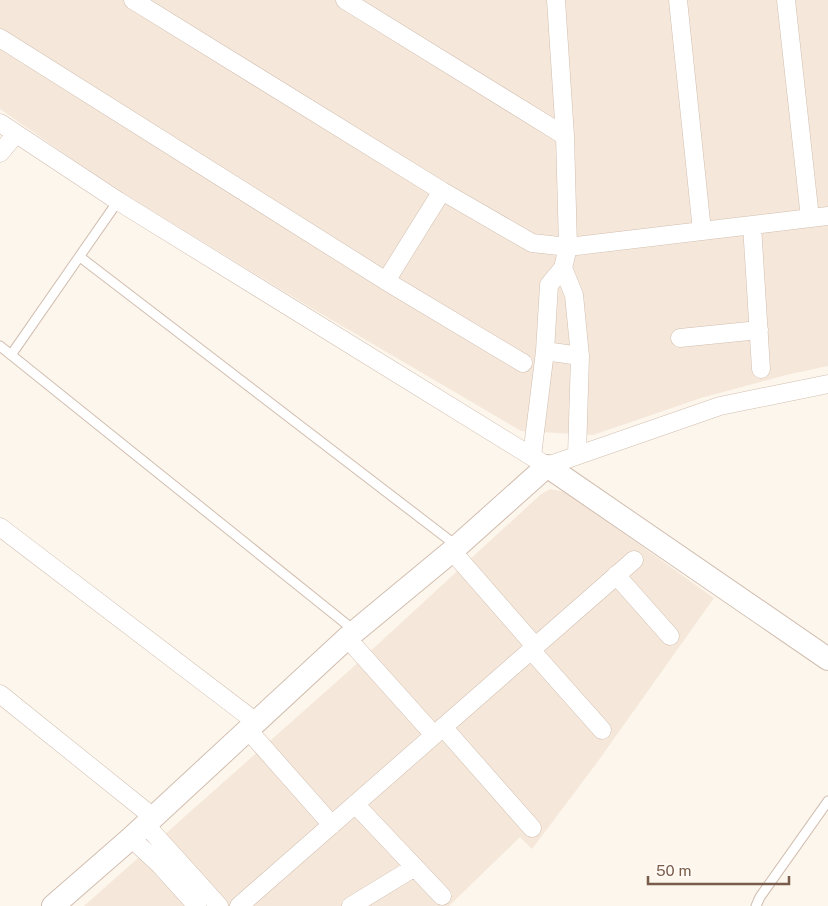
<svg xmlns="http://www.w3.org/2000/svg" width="828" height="906" font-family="'Public Sans',sans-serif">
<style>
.residential{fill:#f5e8da}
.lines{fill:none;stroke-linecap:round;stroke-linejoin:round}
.service-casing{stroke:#d1beb0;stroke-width:11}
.minor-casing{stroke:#d1beb0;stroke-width:19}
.tertiary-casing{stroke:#d1beb0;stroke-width:24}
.service{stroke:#fff;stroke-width:9}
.minor{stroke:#fff;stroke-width:18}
.tertiary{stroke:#fff;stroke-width:22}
</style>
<rect width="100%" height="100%" fill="#fdf6ec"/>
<!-- residential -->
<path class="residential" d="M0,0H828V366L786,375L701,398L593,435L521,431L308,306L105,182L0,109Z
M550,489L566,492L714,598L596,764L532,849L520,837L449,906H84L351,669L540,495Z"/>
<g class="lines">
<!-- service casing -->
<g class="service-casing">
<path id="service" d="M80,257L457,546
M0,346L355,631
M11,355L118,201
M756,906L760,897L828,801"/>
</g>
<!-- minor casing -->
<g class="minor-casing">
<path id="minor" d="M133,0L442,191L532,243L568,247L828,216
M345,0L565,136
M678,0L702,231
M786,0L810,218
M0,38L386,281L523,363
M0,123L118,201L547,466L720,406L828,384
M0,153L16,134
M752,225L761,369
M563,268L574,295L580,356L577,455
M386,281L442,191
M680,338L759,330
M545,351L580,356
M532,456L545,351L549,285L563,268L568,247L565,136L556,0
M0,527L256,722
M452,551L535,646
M616,575L670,636
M347,638L434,735
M531,650L602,730
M0,694L153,817
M443,727L532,828
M248,730L332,825
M355,804L442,896
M145,824L219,906
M131,838L160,865L197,906
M239,906L634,560
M351,906L415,867"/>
</g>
<!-- tertiary casing -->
<g class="tertiary-casing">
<path id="tertiary" d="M53,906L131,838L347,638L452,551L547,466L828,659"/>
</g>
<!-- service -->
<use href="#service" class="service"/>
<!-- minor -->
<use href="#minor" class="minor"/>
<!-- tertiary -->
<use href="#tertiary" class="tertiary"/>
</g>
<!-- scale -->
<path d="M648 876v8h141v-8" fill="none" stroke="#7a5c4d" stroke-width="2.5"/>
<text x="656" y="876" font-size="15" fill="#7a5c4d" stroke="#fffaf3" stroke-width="4" paint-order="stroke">50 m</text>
</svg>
